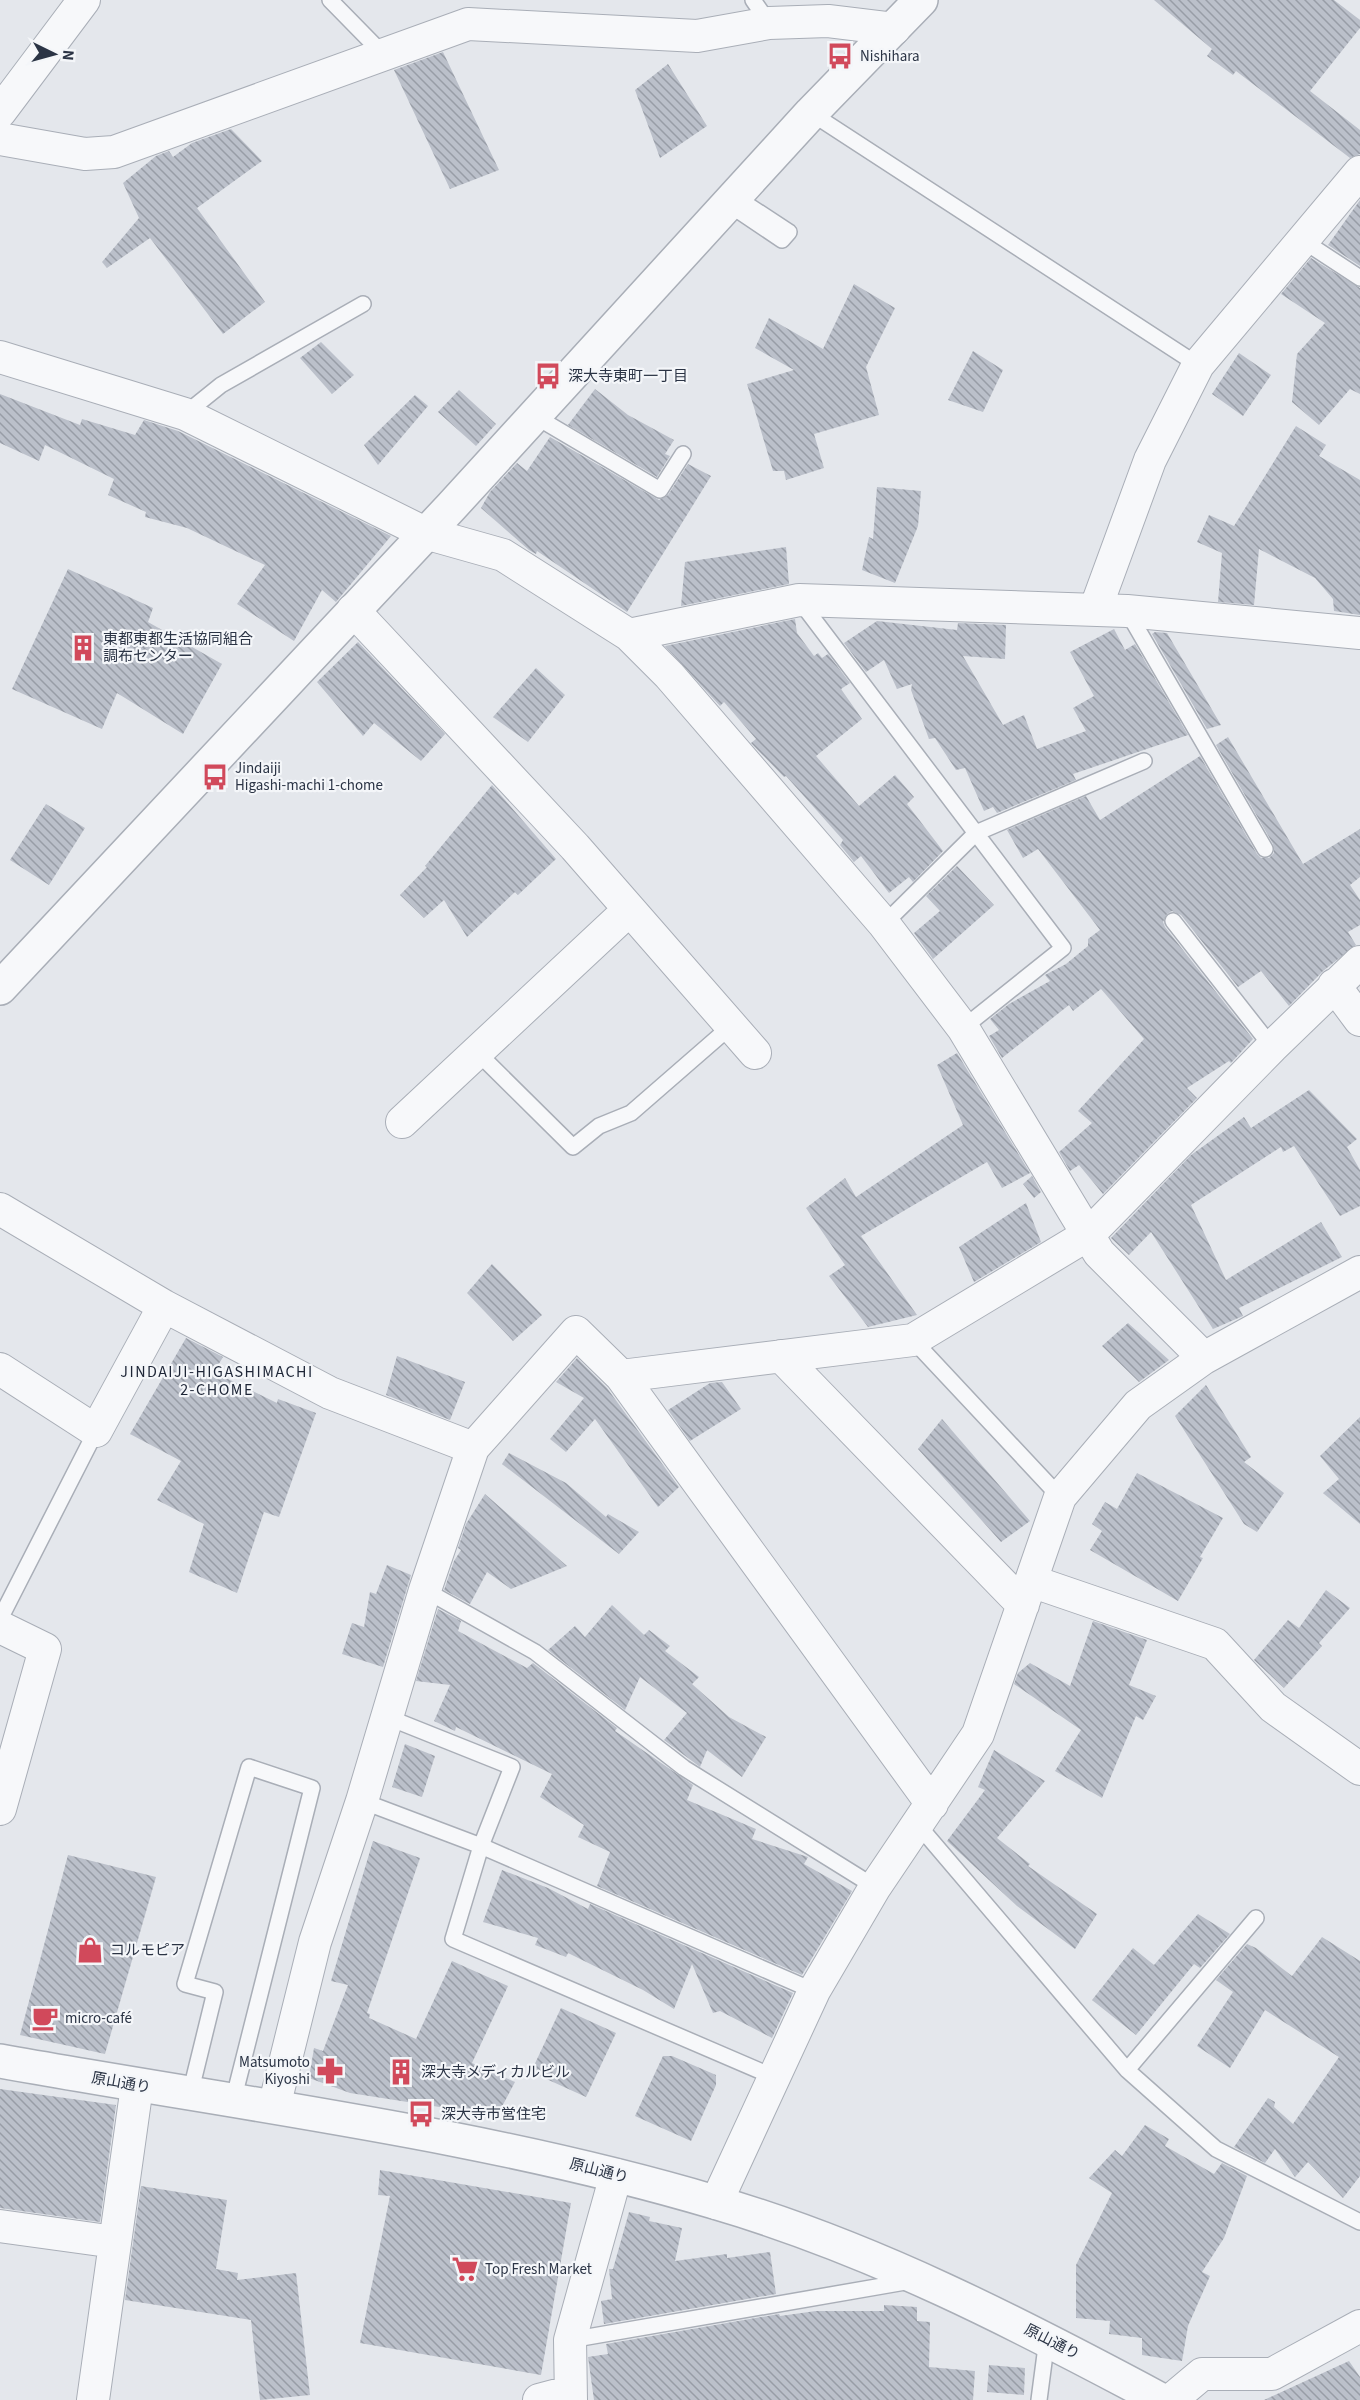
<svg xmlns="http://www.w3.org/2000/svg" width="1360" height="2400" font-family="'Source Sans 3','Noto Sans JP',sans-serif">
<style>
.building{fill:url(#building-back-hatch)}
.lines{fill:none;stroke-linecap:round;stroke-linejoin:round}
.service-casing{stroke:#a9aeb7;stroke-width:18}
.minor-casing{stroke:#a9aeb7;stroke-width:34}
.tertiary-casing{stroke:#a9aeb7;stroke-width:36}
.service{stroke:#f7f8fa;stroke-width:15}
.minor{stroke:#f7f8fa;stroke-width:32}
.tertiary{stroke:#f7f8fa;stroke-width:33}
.labels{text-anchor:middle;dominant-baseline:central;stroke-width:4.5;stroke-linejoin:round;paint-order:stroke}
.poi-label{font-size:15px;fill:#2b3445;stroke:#f4f6f9;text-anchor:start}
.street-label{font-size:15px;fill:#2b3445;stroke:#f4f6f9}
.neighbourhood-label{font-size:16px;letter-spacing:1.5px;fill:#1d2536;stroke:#f4f6f9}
</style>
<defs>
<pattern id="building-back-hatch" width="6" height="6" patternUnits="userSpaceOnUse" patternTransform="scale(1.5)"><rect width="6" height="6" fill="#bbc0ca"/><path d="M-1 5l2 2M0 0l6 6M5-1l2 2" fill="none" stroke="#989da6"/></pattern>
</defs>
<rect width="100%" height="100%" fill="#e4e7ec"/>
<!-- building -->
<path class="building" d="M1154,0H1334L1360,20V28L1310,91L1360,130V154L1350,158L1236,71L1233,75L1207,56L1212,49Z
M443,52L499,170L450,189L394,70Z
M668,64L707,126L660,158L635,90Z
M231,129L262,161L197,208L265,302L223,334L150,238L107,268L102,262L139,218L123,183L156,156L169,151L173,157L192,143Z
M1360,200V266L1328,245Z
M1311,258L1360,288V394L1350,389L1319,425L1292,402L1297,354L1325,323L1281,294Z
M854,284L895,308L866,367L879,415L814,434L824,468L786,480L784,471H773L747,384L794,370L755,348L769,318L823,349Z
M321,342L354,375L332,394L300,358Z
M973,351L1003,370L983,412L948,400Z
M1239,353L1271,375L1243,416L1212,394Z
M595,389L628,415L674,440L665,454L670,456L657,477L568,425Z
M459,390L496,424L476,446L438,412Z
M0,394L80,425L82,419L135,435L144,420L178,431L391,536L336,602L322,590L294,641L237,604L265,565L187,528L145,517L146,512L108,495L114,479L45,445L39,461L0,443Z
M415,395L428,406L378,465L364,445Z
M1296,426L1326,445L1319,456L1360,480V615L1334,611L1333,599L1315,578L1259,549L1254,605L1218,602L1222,553L1197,542L1209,515L1234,526Z
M550,437L659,500L668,495L688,464L711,476L627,612L537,551L536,554L529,550L481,508L490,492L517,463L527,471Z
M877,487L921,491L918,526L895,583L862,570L869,537L873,539Z
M786,547L789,584L681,606L685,562Z
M68,569L153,608L148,622L222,664L183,734L117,693L102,729L12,689Z
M795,619L797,633L814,656L818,653L822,658L828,654L850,683L841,689L862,719L816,756L859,806L895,775L914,797L907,804L943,851L913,882L909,877L889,893L861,856L854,862L840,845L843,840L786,776L784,777L751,743L756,739L724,702L720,706L665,646Z
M877,621L957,630L958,623L1006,625L1005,659L963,656L1003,725L1024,715L1037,749L1086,731L1073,708L1094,696L1070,652L1114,629L1125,650L1135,644L1188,735L1073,774L1076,780L997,813L993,807L984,811L965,768L956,770L935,738L929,739L911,690L912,684L897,689L884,660L866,672L844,643Z
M1155,632L1167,633L1221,725L1207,729L1152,634Z
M358,642L445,734L421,761L374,723L363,736L317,682Z
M536,668L565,695L528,742L493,717Z
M1228,737L1303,864L1360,829V877L1350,885L1360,900V925L1348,932L1356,945L1323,971L1289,1006L1261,971L1238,987L1181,915L1172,911L1167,914L1163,922L1165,927L1253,1039L1231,1063L1229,1061L1187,1088L1197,1098L1103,1194L1079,1165L1070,1171L1059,1152L1092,1123L1078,1111L1144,1039L1101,989L1073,1011L1069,1005L1002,1058L989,1036L999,1030L990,1019L1009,1004L1050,981L1045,975L1066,964L1088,946V939L1100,930L1038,849L1023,858L1007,830L1086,796L1100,820L1200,756L1257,854L1261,858H1269L1274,853L1273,844L1216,745Z
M492,785L556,859L518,895L515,892L467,937L444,900L424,918L400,895L427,867L425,866Z
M46,804L85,828L49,885L10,860Z
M957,866L994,905L933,959L914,933L940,911L926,896Z
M957,1053L1030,1173L1002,1188L987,1162L861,1236L917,1315L868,1327L829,1276L845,1265L806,1208L845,1178L856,1197L963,1125L937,1065Z
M1309,1090L1357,1139L1347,1147L1360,1170V1206L1340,1216L1294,1146L1283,1152L1281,1147L1191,1205L1226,1280L1321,1222L1342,1257L1239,1308L1243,1316L1213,1329L1151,1232L1129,1255L1111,1238L1191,1155L1244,1117L1251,1128Z
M1032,1176L1041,1192L1034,1198L1023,1184Z
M1026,1203L1041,1242L974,1282L959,1247Z
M492,1264L542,1315L513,1341L467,1293Z
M1128,1323L1169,1360L1139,1382L1102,1346Z
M186,1338L223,1357L214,1372L277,1403L278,1399L316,1413L279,1517L264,1512L237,1593L189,1572L204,1524L157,1500L181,1461L130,1434Z
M397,1356L465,1382L450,1420L386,1395Z
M577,1358L607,1388L679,1487L658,1507L595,1419L566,1452L550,1439L584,1398L556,1382Z
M722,1382L741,1409L690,1441L668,1410L710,1383Z
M1206,1385L1251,1457L1244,1462L1284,1493L1257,1532L1244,1524L1175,1416Z
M1360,1417V1524L1323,1493L1339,1479L1320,1456Z
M942,1419L1030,1521L1001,1542L918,1449Z
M509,1453L566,1483L606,1517L608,1514L639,1532L619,1554L502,1464Z
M1137,1473L1223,1518L1200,1557L1203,1558L1178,1601L1090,1550L1102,1531L1092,1524L1105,1502L1117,1509Z
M485,1494L567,1566L511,1589L487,1572L470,1604L444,1590L454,1561L461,1550L458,1548L466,1524Z
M387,1565L411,1575L383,1667L342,1654L352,1623L364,1627L370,1592L376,1594Z
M1326,1590L1350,1608L1319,1643L1322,1646L1284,1688L1254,1660L1288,1620L1299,1628Z
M612,1605L644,1635L649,1630L670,1646L665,1651L699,1677L692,1684L729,1717L766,1737L742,1777L707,1750L700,1767L664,1740L687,1713L640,1677L625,1710L548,1650L575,1626L585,1637Z
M438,1609L461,1621L458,1631L527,1668L533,1663L617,1728L615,1731L693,1785L687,1800L756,1829L752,1839L808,1857L804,1864L852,1891L802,1975L597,1886L610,1852L578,1837L584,1825L540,1797L552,1774L456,1727L455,1731L434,1721L450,1685L416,1681Z
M1093,1621L1147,1640L1129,1685L1156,1696L1143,1720L1136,1716L1102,1798L1055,1771L1081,1730L1014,1684L1018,1673L1030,1663L1070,1686Z
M405,1744L435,1756L422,1797L392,1787Z
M994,1750L1045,1781L997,1838L1030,1864L1028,1866L1097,1914L1075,1949L1017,1906L947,1841L985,1790L978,1787Z
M373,1841L420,1858L367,2013L370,2014L369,2018L416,2039L452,1961L508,1986L472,2063L515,2082L497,2116L350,2093L309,2078L314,2048L323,2051L348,1985L331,1981Z
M68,1855L156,1877L105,2054L20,2035Z
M502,1870L548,1888L588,1909L590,1904L793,1993L772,2038L720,2011L713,2013L692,1964L674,2009L643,1990L568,1953L566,1957L535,1945L538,1938L483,1922Z
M1198,1914L1230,1934L1200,1968L1194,1964L1136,2035L1092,2000L1133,1948L1154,1965Z
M1322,1937L1360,1961V2176L1343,2198L1308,2162L1295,2177L1275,2149L1265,2163L1234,2147L1268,2098L1275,2102L1274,2107L1293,2124L1339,2057L1265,2010L1230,2068L1197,2046L1233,1992L1216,1980L1247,1944L1256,1948L1292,1976Z
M561,2008L616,2033L586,2097L531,2072Z
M663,2056H672L716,2075V2085L691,2141L635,2116Z
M0,2089L116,2105L100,2222L0,2208Z
M1145,2125L1169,2139L1165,2146L1214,2174L1222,2163L1247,2176L1224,2238L1202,2272L1210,2276L1188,2326L1182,2361L1142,2355V2338L1109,2334L1110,2321L1076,2318V2265L1112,2193L1089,2178L1115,2150L1122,2156Z
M380,2170L571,2203L541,2375L360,2343L390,2196L378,2195Z
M141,2186L227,2200L216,2269L238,2273L237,2280L296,2273L310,2395L260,2400L251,2320L125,2300Z
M629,2212L650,2217L649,2221L682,2228L675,2261L727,2254V2258L770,2252L776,2294L604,2324L601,2301L612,2299L609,2269H613Z
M884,2305L917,2307V2321L930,2322L929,2367L975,2371L973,2400H594L588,2357L608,2354L606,2344L779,2314L780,2316L816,2311H884Z
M1349,2361L1360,2377V2400H1264Z
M989,2365L1025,2368L1024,2395L987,2392Z"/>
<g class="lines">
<!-- service casing -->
<g class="service-casing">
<path id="service" d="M330,0L383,54
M753,0L769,23
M811,113L1198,365
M727,203L782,240L789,232L734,196
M1302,240L1360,278
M185,414L221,385L363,304
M533,415L660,490L683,454
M799,600L1063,948L963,1028
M1127,611L1265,849
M1173,921L1272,1047
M884,924L976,833L1144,761
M477,1052L573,1147L599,1126L631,1113L731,1026
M913,1340L1060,1497
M425,1590L535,1652L684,1768L875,1887
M0,1619L96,1431
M387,1717L512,1767L481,1846L453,1939L774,2077
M362,1801L481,1846L814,1991
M919,1826L1127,2070L1216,2149L1360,2222
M1127,2070L1256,1918
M190,2094L215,1992L185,1984L249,1767L312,1788L233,2101
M570,2340L911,2281
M1039,2400L1047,2339"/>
</g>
<!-- minor casing -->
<g class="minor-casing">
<path id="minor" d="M0,112L84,0
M0,139L85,154L114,152L468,24L697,36L769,23L828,21L894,29
M0,357L185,414L425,533L503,555L629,635L669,675L884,924L963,1028L1099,1253L1204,1358
M353,610L575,847L755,1053
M1095,610L1150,460L1198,365L1360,172
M629,635L799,600L1127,611L1360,633
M1334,985L1360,1020
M402,1122L629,910
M0,1209L164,1306L330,1393L473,1448
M781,1356L1023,1605
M0,1369L96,1431L164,1306
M621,1376L913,1340L1089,1234L1272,1047L1360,962
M1031,1581L1215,1644L1273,1707L1360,1769
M0,1627L45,1649L0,1809
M274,2107L315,1942L362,1801L425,1590L473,1448L576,1332L621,1376L932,1804
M716,2203L814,1991L875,1887L978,1734L1060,1497L1138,1405L1204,1358L1360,1272
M0,2226L115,2242
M93,2400L137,2086
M539,2400L569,2392
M571,2400L570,2340L616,2175
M1171,2400L1202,2374H1272L1360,2326"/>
</g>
<!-- tertiary casing -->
<g class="tertiary-casing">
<path id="tertiary" d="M0,988L451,507L811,113L921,0
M0,2061C239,2104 481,2133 714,2202C872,2248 1017,2323 1161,2400"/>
</g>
<!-- service -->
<use href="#service" class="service"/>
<!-- minor -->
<use href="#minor" class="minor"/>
<!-- tertiary -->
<use href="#tertiary" class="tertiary"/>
</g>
<!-- icons -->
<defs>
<g id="bus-bare" transform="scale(2.07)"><path d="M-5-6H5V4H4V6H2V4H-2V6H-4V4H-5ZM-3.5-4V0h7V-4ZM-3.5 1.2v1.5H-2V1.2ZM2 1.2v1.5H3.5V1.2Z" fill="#d1495b" stroke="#f4f6f9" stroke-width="2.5" paint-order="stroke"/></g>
<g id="building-bare" transform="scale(2.07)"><path d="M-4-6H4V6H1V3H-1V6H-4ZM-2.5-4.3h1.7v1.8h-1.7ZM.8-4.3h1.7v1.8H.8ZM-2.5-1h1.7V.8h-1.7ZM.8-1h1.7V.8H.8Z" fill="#d1495b" stroke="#f4f6f9" stroke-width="2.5" paint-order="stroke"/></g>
<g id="shop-bare" transform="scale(2.07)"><path d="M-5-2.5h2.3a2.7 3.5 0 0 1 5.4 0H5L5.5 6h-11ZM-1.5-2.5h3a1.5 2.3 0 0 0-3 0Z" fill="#d1495b" stroke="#f4f6f9" stroke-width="2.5" paint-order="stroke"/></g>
<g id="cafe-bare" transform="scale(2.07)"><path d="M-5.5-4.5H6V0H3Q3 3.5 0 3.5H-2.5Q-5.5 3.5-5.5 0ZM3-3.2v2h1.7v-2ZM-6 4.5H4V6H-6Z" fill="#d1495b" stroke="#f4f6f9" stroke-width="2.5" paint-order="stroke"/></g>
<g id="pharmacy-bare" transform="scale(2.07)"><path d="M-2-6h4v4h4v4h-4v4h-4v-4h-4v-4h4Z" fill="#d1495b" stroke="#f4f6f9" stroke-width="2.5" paint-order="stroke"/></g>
<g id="supermarket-bare" transform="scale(2.07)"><path d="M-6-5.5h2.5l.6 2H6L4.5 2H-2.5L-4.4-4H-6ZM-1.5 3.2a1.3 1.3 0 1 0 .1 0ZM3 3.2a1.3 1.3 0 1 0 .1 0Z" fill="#d1495b" stroke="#f4f6f9" stroke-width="2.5" paint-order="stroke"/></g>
</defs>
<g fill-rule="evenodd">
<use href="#bus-bare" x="840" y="56"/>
<use href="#bus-bare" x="548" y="376"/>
<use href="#building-bare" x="83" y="648"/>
<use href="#bus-bare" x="215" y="777"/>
<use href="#shop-bare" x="90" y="1950"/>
<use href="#cafe-bare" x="45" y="2018"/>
<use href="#pharmacy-bare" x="330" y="2071"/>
<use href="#building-bare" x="401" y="2072"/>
<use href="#bus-bare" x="421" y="2114"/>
<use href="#supermarket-bare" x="465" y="2269"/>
</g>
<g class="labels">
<!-- poi labels -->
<g class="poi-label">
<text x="860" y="56">Nishihara</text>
<text x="568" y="376">深大寺東町一丁目</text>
<text x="103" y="639">東都東都生活協同組合<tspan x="103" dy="17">調布センター</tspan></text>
<text x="235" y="768">Jindaiji<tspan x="235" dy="17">Higashi-machi 1-chome</tspan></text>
<text x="110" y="1950">コルモピア</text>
<text x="65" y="2018">micro-café</text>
<text x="310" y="2062" text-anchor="end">Matsumoto<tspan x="310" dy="17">Kiyoshi</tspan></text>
<text x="421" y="2072">深大寺メディカルビル</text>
<text x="441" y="2114">深大寺市営住宅</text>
<text x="485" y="2269">Top Fresh Market</text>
</g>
<!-- street labels -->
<g class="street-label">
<text transform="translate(121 2083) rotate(10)">原山通り</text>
<text transform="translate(599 2171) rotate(14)">原山通り</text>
<text transform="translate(1052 2342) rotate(27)">原山通り</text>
</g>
<!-- neighbourhood labels -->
<g class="neighbourhood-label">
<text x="217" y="1372">JINDAIJI-HIGASHIMACHI<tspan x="217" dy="18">2-CHOME</tspan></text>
</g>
</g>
<!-- north arrow -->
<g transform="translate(54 54) rotate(95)" stroke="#f4f6f9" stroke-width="4.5" paint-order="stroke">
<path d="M0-4.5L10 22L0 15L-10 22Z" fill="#2b3445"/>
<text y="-9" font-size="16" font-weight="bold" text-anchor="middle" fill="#2b3445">N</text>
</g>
</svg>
